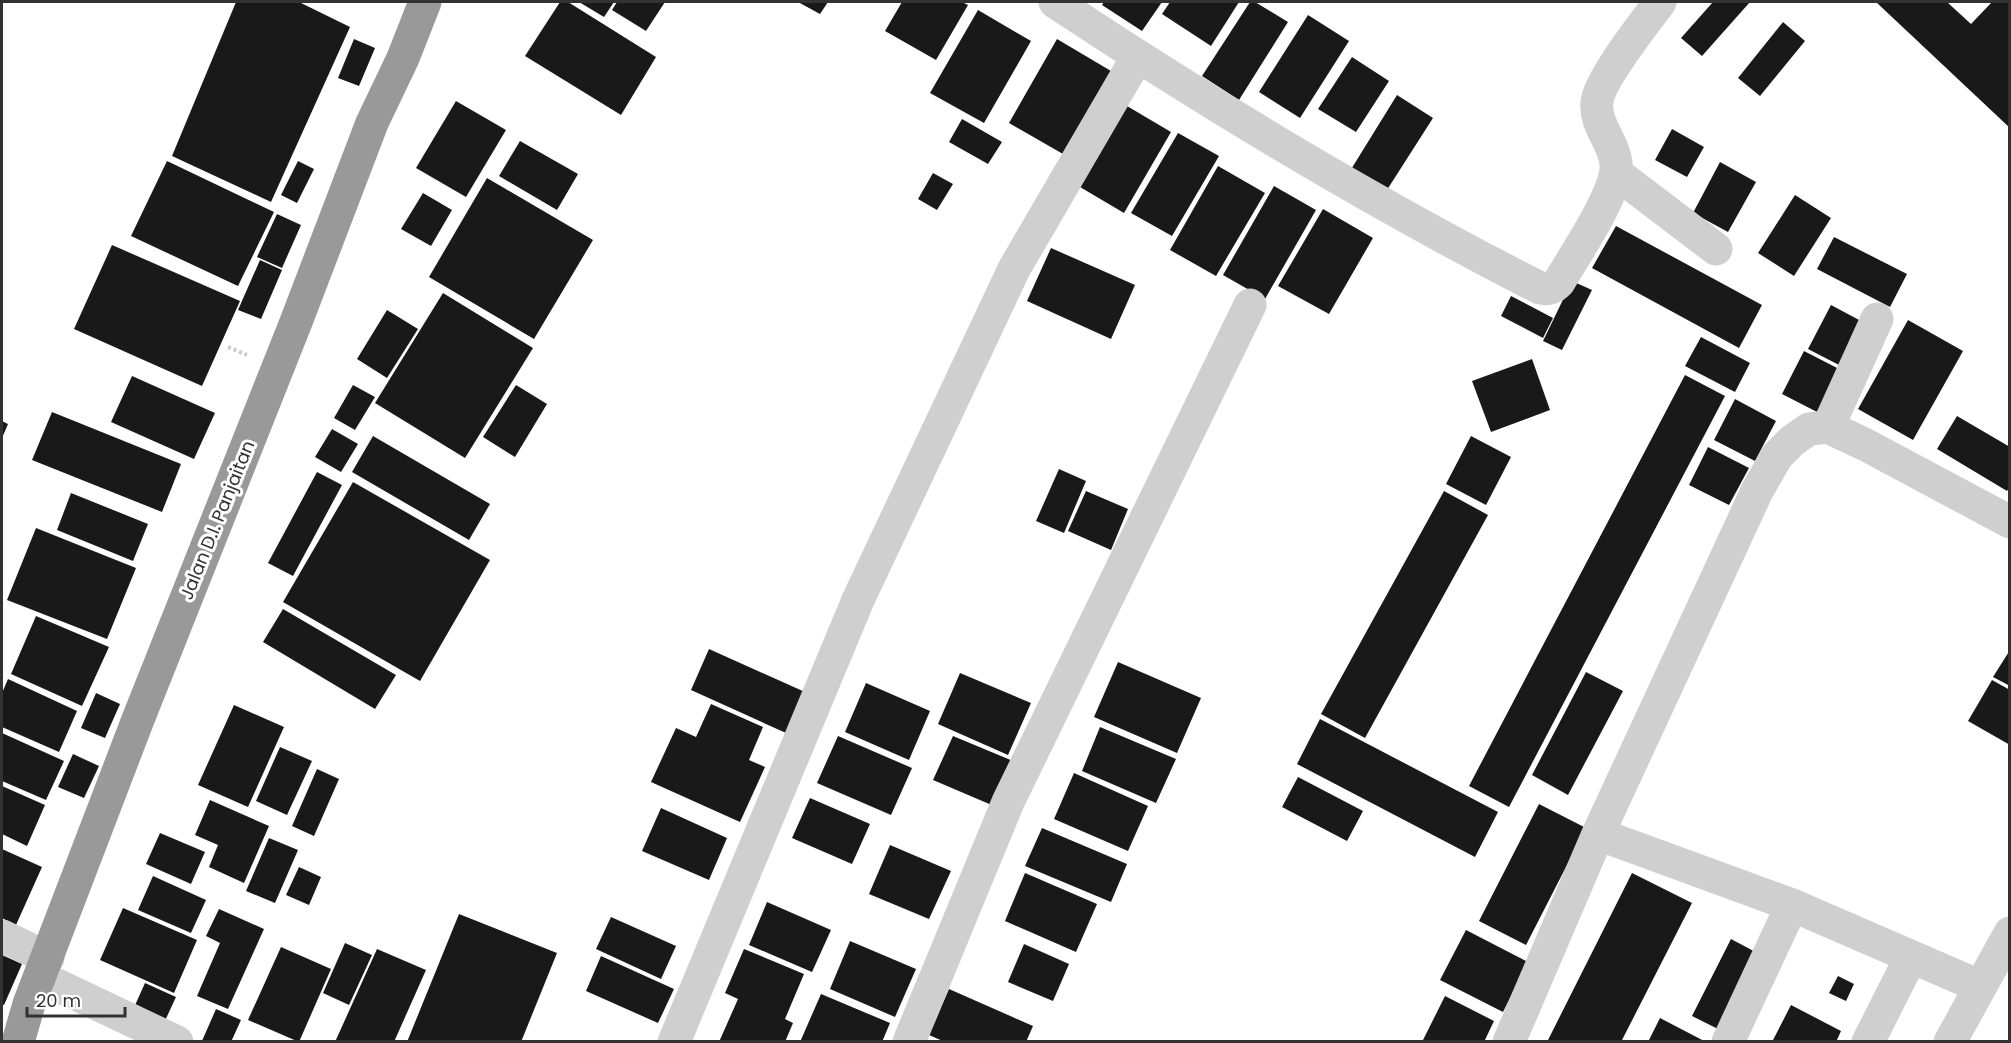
<svg xmlns="http://www.w3.org/2000/svg" width="2011" height="1043" font-family="Poppins,sans-serif">
<style>
.building{fill:#191919}
.lines{fill:none;stroke-linecap:round;stroke-linejoin:round}
.path{stroke:#c9c9c9;stroke-width:4;stroke-dasharray:3 3;stroke-linecap:butt}
.minor{stroke:#cfcfcf;stroke-width:33}
.highway{stroke:#999;stroke-width:33}
.labels{text-anchor:middle;dominant-baseline:central;stroke-width:6;stroke-linejoin:round;paint-order:stroke}
.street-label{font-size:18px;fill:#323232;stroke:#fff}
</style>
<rect width="100%" height="100%" fill="#fff"/>
<!-- building -->
<path class="building" d="M236,2H299L350,27L271,202L172,156Z
M560,2H568L656,57L621,115L525,56Z
M579,2H614L604,17Z
M617,2H665L646,31L612,10Z
M798,2H828L820,14Z
M902,2H962L968,5L936,60L885,31Z
M1104,2H1162L1142,31L1102,5Z
M1170,2H1239L1211,46L1162,14Z
M1250,2H1255L1288,22L1239,100L1202,76Z
M1713,2H1750L1702,56L1681,38Z
M1876,2H1947L1971,24L1992,2H2010V128Z
M978,10L1031,41L984,123L930,93Z
M1308,15L1349,41L1300,118L1259,92Z
M1783,22L1805,41L1760,96L1738,78Z
M354,39L375,48L359,86L338,78Z
M1057,39L1111,71L1063,154L1009,123Z
M1352,57L1389,81L1356,132L1318,109Z
M1397,95L1433,118L1385,193L1350,171Z
M456,101L506,130L466,197L416,168Z
M1127,106L1171,132L1124,213L1080,187Z
M962,119L1002,142L988,164L949,142Z
M1672,129L1704,147L1687,177L1655,160Z
M1178,133L1219,156L1172,236L1131,213Z
M520,141L578,174L557,210L499,176Z
M167,161L274,212L238,286L131,236Z
M298,161L314,169L297,203L281,195Z
M1720,162L1756,182L1728,232L1693,213Z
M1218,166L1265,193L1216,276L1170,250Z
M933,173L953,184L937,210L918,199Z
M487,178L593,240L534,339L429,277Z
M1274,186L1316,210L1265,299L1223,275Z
M423,193L452,210L431,246L401,229Z
M1795,195L1831,218L1794,276L1758,253Z
M1323,209L1373,238L1329,314L1278,286Z
M277,214L301,225L282,268L257,257Z
M1616,226L1762,305L1739,348L1592,268Z
M1834,237L1907,274L1890,307L1817,269Z
M112,245L240,301L202,386L74,329Z
M1051,248L1135,285L1111,339L1027,301Z
M260,260L282,270L261,319L238,310Z
M1572,281L1592,290L1562,350L1543,341Z
M443,293L533,348L465,458L375,403Z
M1511,296L1553,318L1543,338L1501,316Z
M1831,305L1861,321L1839,365L1808,349Z
M387,310L418,329L387,378L357,359Z
M1908,320L1963,351L1913,440L1858,409Z
M1701,337L1750,363L1735,392L1685,366Z
M1804,351L1841,370L1819,413L1782,394Z
M1532,359L1550,410L1491,432L1472,381Z
M1685,375L1725,396L1509,807L1469,786Z
M132,376L215,413L194,459L111,422Z
M353,385L375,397L355,430L334,418Z
M516,385L547,404L515,457L483,437Z
M1735,399L1776,421L1755,461L1714,440Z
M52,412L181,464L162,512L32,460Z
M1957,416L2010,447V486L2007,491L1937,449Z
M2,421L8,424L2,438Z
M332,429L358,444L341,472L315,457Z
M373,436L490,504L469,540L352,472Z
M1471,436L1511,457L1486,505L1446,484Z
M1708,447L1749,468L1729,505L1689,485Z
M1059,469L1086,481L1064,533L1036,521Z
M317,472L342,485L293,576L268,563Z
M353,482L490,560L420,681L283,602Z
M1086,491L1128,509L1111,550L1068,531Z
M1444,491L1488,515L1365,738L1321,714Z
M71,493L148,524L133,561L57,530Z
M36,528L136,568L107,639L7,600Z
M283,609L396,675L375,709L263,642Z
M36,616L109,647L82,706L11,674Z
M709,649L805,692L786,733L691,690Z
M2010,650V686L1993,677Z
M1118,662L1201,698L1177,753L1094,717Z
M1586,672L1623,691L1568,795L1532,775Z
M960,673L1031,703L1008,755L938,724Z
M8,679L77,711L59,752L2,727V693Z
M1992,680L2010,690V745L1968,721Z
M866,683L930,711L909,760L845,732Z
M96,693L120,704L105,738L81,728Z
M711,704L763,727L749,760L765,767L740,822L651,782L676,728L696,737Z
M234,705L284,727L248,807L198,785Z
M1320,719L1498,812L1475,857L1297,764Z
M1100,727L1176,759L1156,803L1082,771Z
M2,733L64,761L46,800L2,781Z
M838,736L912,768L891,815L817,783Z
M953,736L1013,761L994,806L933,780Z
M280,747L312,761L287,815L256,801Z
M73,754L99,766L84,798L58,787Z
M317,769L339,779L314,836L292,826Z
M1074,773L1148,806L1128,851L1054,819Z
M1298,777L1363,811L1347,841L1282,807Z
M2,786L45,805L27,846L2,834Z
M810,798L870,824L852,864L792,838Z
M210,800L269,826L244,883L209,867L218,845L195,835Z
M1539,804L1586,828L1526,945L1479,921Z
M661,808L727,838L709,880L642,851Z
M1042,828L1127,864L1111,902L1025,866Z
M160,833L205,852L191,884L146,864Z
M269,838L298,850L275,903L246,891Z
M890,845L951,871L929,919L869,894Z
M2,849L42,867L16,925L2,918Z
M299,867L321,877L309,905L286,895Z
M1025,873L1097,904L1076,952L1005,921Z
M1632,873L1692,903L1621,1042H1547Z
M153,876L206,900L191,933L138,910Z
M767,902L831,930L812,972L749,945Z
M123,908L197,940L174,993L100,960Z
M219,909L264,929L228,1009L197,996L220,943L206,936Z
M459,914L557,953L521,1042H407Z
M611,917L676,946L661,979L596,949Z
M1466,930L1528,962L1503,1012L1440,980Z
M1731,939L1763,956L1724,1032L1692,1016Z
M850,941L916,969L895,1017L830,989Z
M345,943L372,955L349,1005L323,993Z
M1024,944L1069,964L1053,1001L1008,982Z
M281,947L331,969L299,1042L248,1020Z
M377,949L426,970L394,1042H335Z
M744,949L804,974L785,1019L793,1023L785,1042H719L738,999L725,993Z
M2,955L22,964L4,1005L2,1004Z
M601,956L674,989L658,1023L586,991Z
M1838,976L1854,984L1846,1001L1829,993Z
M145,983L176,997L163,1025L132,1012Z
M949,989L1033,1026L1026,1042H945L929,1035Z
M821,994L890,1023L882,1042H800Z
M1445,996L1494,1021L1484,1042H1422Z
M1791,1005L1841,1031L1836,1042H1772Z
M216,1009L241,1020L231,1042L202,1041Z
M1660,1018L1706,1042H1648Z"/>
<g class="lines">
<!-- path -->
<path class="path" d="M228,347L247,355"/>
<!-- minor -->
<path class="minor" d="M1055,2C1212,106 1373,203 1540,288C1549,290 1553,288 1559,282C1574,256 1619,191 1616,163C1614,142 1594,124 1597,102C1599,80 1645,22 1660,2
M1616,173L1716,249
M1828,427L1877,319
M1598,834L1757,491L1777,456L1792,441L1809,429L1828,427L1866,445L2010,522
M2,936L48,958
M40,977L177,1042
M674,1042L858,600L1014,269L1138,56
M909,1042L1008,802L1250,305
M1509,1042L1598,834L1792,905L1979,986
M1728,1042L1792,905
M1868,1042L1911,957
M1950,1042L2010,933"/>
<!-- highway -->
<path class="highway" d="M18,1042L29,1004L137,722L296,322L372,123L403,58L425,2"/>
</g>
<g class="labels">
<!-- street labels -->
<g class="street-label">
<text transform="translate(217 520) rotate(-68)">Jalan D.I. Panjaitan</text>
</g>
</g>
<!-- border -->
<rect width="2011" height="1043" fill="none" stroke="#323232" stroke-width="6"/>
<!-- scale -->
<path d="M27 1007v9h98v-9" fill="none" stroke="#323232" stroke-width="3"/>
<text x="36" y="1007" font-size="18" fill="#323232" stroke="#ffffff" stroke-width="4.5" paint-order="stroke">20 m</text>
</svg>
